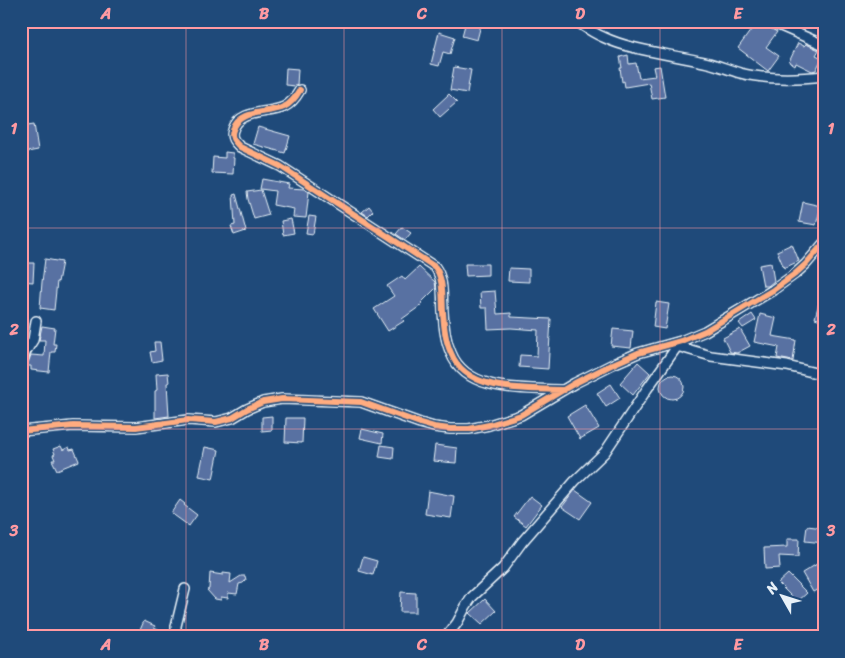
<svg xmlns="http://www.w3.org/2000/svg" width="845" height="658" font-family="Sriracha,sans-serif">
<style>
.building{fill:#5871a2;stroke:#e8f1f8}
.lines{fill:none;stroke-linecap:round;stroke-linejoin:round}
.street-casing{stroke:#e8f1f8;stroke-width:12}
.street{stroke:#1f4a7a;stroke-width:9}
.cycleway-casing{stroke:#1f4a7a;stroke-width:9}
.cycleway{stroke:#ffac80;stroke-width:6}
.grid{fill:none;stroke:#ff9aa2;stroke-width:1;stroke-opacity:0.55}
.neatline{fill:none;stroke:#ff9aa2;stroke-width:2}
.grid-label{font-size:16px;text-anchor:middle;font-weight:bold;fill:#ff9aa2}
</style>
<rect width="100%" height="100%" fill="#1f4a7a"/>
<filter id="ink" filterUnits="userSpaceOnUse"><feTurbulence type="fractalNoise" baseFrequency=".02" numOctaves="2"/><feDisplacementMap in="SourceGraphic" scale="10" xChannelSelector="R" yChannelSelector="G"/><feConvolveMatrix kernelMatrix="1 2 1 2 8 2 1 2 1" color-interpolation-filters="sRGB"/></filter>
<g filter="url(#ink)">
<!-- building -->
<path class="building" d="M466,21H482L477,40L462,36Z
M755,21H763L766,26L777,32L766,47L779,56L768,71L738,48L751,30L750,29Z
M798,21H815L811,28Z
M439,32L455,37L450,54L443,52L439,66L431,64Z
M798,43L804,46L806,44L819,50L816,55L822,58L816,70L812,71L796,63L795,66L789,62Z
M628,55L629,64L636,63L639,78L655,76L653,67L660,66L665,97L652,99L649,83L625,87L624,81L622,82L620,68H622L620,57Z
M454,67L471,70L467,93L450,90Z
M286,68L298,69L297,85L295,86L285,85Z
M449,94L457,102L440,117L433,109Z
M34,124L38,150L22,153L21,126Z
M258,127L290,136L285,153L253,144Z
M225,152L233,153V158H234L233,174L212,173L213,157L225,158Z
M262,179L289,184L288,188L305,189L309,192L306,218L293,217L294,209L273,205L275,191L260,189Z
M261,190L269,215L254,219L248,199L247,192Z
M236,194L246,231L234,235L231,226L235,225L233,195Z
M803,202L821,206L816,225L799,222Z
M369,206L373,211L368,216L362,212Z
M309,216L316,217L313,234L306,233Z
M291,219L294,233L283,235L281,221Z
M402,227L411,233L405,240L396,234Z
M792,244L799,261L784,268L777,251Z
M45,259L62,262L58,282L57,281L54,310L40,308L42,282Z
M21,263H34L33,282L21,281Z
M771,263L774,281L768,286H763L759,265Z
M465,264H488V275L466,276Z
M419,267L435,282L436,288L421,303L423,304L402,319L404,321L388,331L374,309L394,296L387,286L402,276L405,280Z
M509,268L529,269V282L508,281Z
M495,291L497,314L511,313V317L551,319L548,369L519,367L520,355L537,356L538,330L511,328L488,329L487,308H481L480,292Z
M656,302L669,304L665,329L653,327Z
M819,302L824,304V310L821,320L815,318Z
M752,314L756,320L743,328L739,323Z
M760,314L776,318L772,336L796,340L793,361L777,358L779,347L754,342Z
M42,326L55,328L53,344H56L55,352H51L49,372L31,370V366H27L31,355L44,356L45,340H39Z
M613,329L633,331L631,348L611,346Z
M740,329L750,346L737,353L730,352L723,338Z
M154,342H160L162,360L152,362L150,352L155,351Z
M638,362L650,373L633,395L620,383Z
M168,373L169,383H167L169,416L155,418V391L157,390L156,374Z
M660 387a12 12 0 1 1 24 0a12 12 0 1 1-24 0Z
M611,384L620,398L606,407L597,393Z
M585,405L599,428L580,439L567,416Z
M272,416V430L262,431V417Z
M286,418H303L302,443L285,442Z
M362,429L383,434L382,443L360,438Z
M381,445L394,447L393,459L379,457Z
M435,445L457,448L456,463L433,461Z
M61,446L63,450L69,447L70,450L74,449L79,461L57,470L52,460H55L53,455L55,454L53,449Z
M205,447L219,450L213,479L199,476Z
M575,490L592,502L580,519L562,507Z
M428,491L454,496L451,518L425,514Z
M530,496L542,505L526,526L514,517Z
M180,500L185,504L184,505L197,515L189,526L171,513Z
M807,526L824,528V543L805,541Z
M787,539H799L798,557L779,556L780,568L765,569L764,548L787,547Z
M363,557L377,561L373,575L359,571Z
M817,564L824,575V586L813,592L802,573Z
M210,573L223,575V573L231,574L230,583L241,576H245L246,580L243,583L239,584L237,594L228,593V598L221,597V600L215,599L207,590L209,589Z
M788,574L807,593L797,602L778,583Z
M401,592L416,593V612H400Z
M485,599L496,611L482,624L470,613Z
M144,621L155,626L154,628L160,631L157,637H137Z"/>
<g class="lines">
<!-- street casing -->
<g class="street-casing">
<path id="street" d="M576,21C585,27 593,33 603,37C630,50 669,54 699,61C713,63 726,69 740,73C767,80 796,79 824,76
M769,21L824,45
M300,90C296,97 292,103 284,107C269,114 239,109 233,130C230,138 235,142 240,147L280,166L435,267C444,279 442,297 443,312C444,326 445,340 451,353C467,394 527,388 563,390
M677,346L711,356L787,366L824,375
M21,364L26,351L33,340L36,321
M21,431L73,426L136,427L188,420L216,422L232,418L247,409L263,402L282,399L361,402L420,423L434,427L450,429H469L489,425L521,415L575,383L613,364L638,353L681,341L705,331L773,290L795,274L806,264L824,243
M176,637V626L185,589
M446,637L457,623L466,606L472,597L503,568L522,542L575,481L605,452L647,389L681,341"/>
</g>
<!-- street -->
<use href="#street" class="street"/>
<!-- cycleway casing -->
<g class="cycleway-casing">
<path id="cycleway" d="M300,90C296,97 292,103 284,107C269,114 239,109 233,130C230,138 235,142 240,147L280,166L435,267C444,279 442,297 443,312C444,326 445,340 451,353C467,394 528,388 564,390
M21,431L73,426L136,427L188,420L216,422L232,418L247,409L263,402L282,399L361,402L420,423L434,427L450,429H469L489,425L521,415L575,383L613,364L638,353L681,341L705,331L773,290L795,274L806,264L824,243"/>
</g>
<!-- cycleway -->
<use href="#cycleway" class="cycleway"/>
</g>
</g>
<!-- grid -->
<path class="grid" d="M186,21V637M344,21V637M502,21V637M660,21V637M21,228H824M21,429H824"/>
<!-- margin -->
<rect width="845" height="658" fill="none" stroke="#1f4a7a" stroke-width="55"/>
<!-- north arrow -->
<g transform="translate(782 596) rotate(309)" stroke="#1f4a7a" stroke-width="4" paint-order="stroke">
<path d="M0-4L9 19L0 12L-9 19Z" fill="#e8f1f8"/>
<text y="-8" font-size="14" font-weight="bold" text-anchor="middle" fill="#e8f1f8">N</text>
</g>
<rect x="28" y="28" width="790" height="602" class="neatline"/>
<g class="grid-label">
<text x="106" y="19">A</text>
<text x="264" y="19">B</text>
<text x="422" y="19">C</text>
<text x="580" y="19">D</text>
<text x="738" y="19">E</text>
<text x="14" y="134">1</text>
<text x="831" y="134">1</text>
<text x="14" y="335">2</text>
<text x="831" y="335">2</text>
<text x="14" y="536">3</text>
<text x="831" y="536">3</text>
<text x="106" y="650">A</text>
<text x="264" y="650">B</text>
<text x="422" y="650">C</text>
<text x="580" y="650">D</text>
<text x="738" y="650">E</text>
</g>
</svg>
